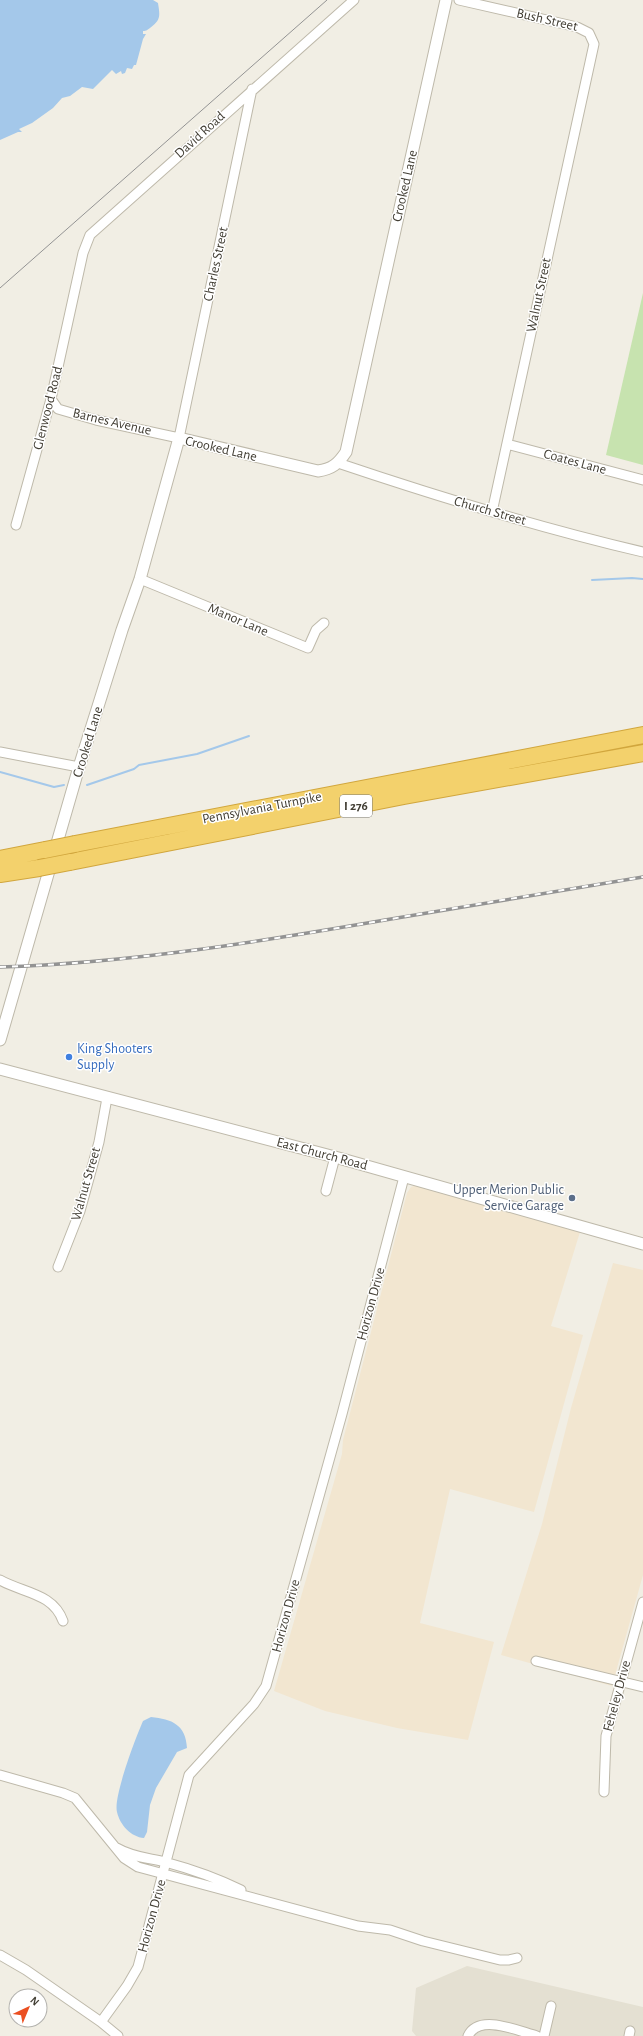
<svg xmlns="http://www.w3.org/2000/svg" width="643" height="2036" font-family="'Alegreya Sans',sans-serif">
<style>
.residential{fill:#e4e0d2}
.commercial{fill:#f2e6d0}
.green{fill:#c7e3af}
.water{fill:#a4c8ea}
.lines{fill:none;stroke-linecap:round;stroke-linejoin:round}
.stream{stroke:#a4c8ea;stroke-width:2}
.minor-casing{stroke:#beb9aa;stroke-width:11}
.tertiary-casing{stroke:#beb9aa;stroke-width:13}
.motorway-casing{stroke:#d1a63d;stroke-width:18}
.minor{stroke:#fff;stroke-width:9}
.tertiary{stroke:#fff;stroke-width:11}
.motorway{stroke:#f3d16c;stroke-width:16}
.tram{stroke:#939393;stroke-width:1}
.rail-casing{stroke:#939393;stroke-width:3.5}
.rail{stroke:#fff;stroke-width:2;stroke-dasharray:6;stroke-linecap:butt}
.motorway-bridge-casing{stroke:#d1a63d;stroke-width:18;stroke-linecap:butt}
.motorway-bridge{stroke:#f3d16c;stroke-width:16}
.shop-dot{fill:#3f7fe0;stroke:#fff;stroke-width:1.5}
.service-dot{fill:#5c6f8a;stroke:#fff;stroke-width:1.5}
.labels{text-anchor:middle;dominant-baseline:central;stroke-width:3;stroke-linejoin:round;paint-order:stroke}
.shield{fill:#fff;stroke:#7b7871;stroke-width:1}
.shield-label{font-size:13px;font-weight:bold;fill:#423e34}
.street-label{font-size:14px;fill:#423e34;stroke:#fff}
.shop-label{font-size:14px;fill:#366cbe;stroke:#fff;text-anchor:start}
.service-label{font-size:14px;fill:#4e5e75;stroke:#fff;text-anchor:end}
</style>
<rect width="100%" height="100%" fill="#f1eee4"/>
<!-- residential -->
<path class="residential" d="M467,1966L643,2007V2036H416L412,2031L416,1988Z"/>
<!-- commercial -->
<path class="commercial" d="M417,1185L580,1232L551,1326L583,1335L534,1512L450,1489L420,1623L494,1642L468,1740L397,1728L325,1711L274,1691L342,1454L343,1440L407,1193L411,1187Z
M613,1263L643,1270V1575L612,1686L501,1655L542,1524L571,1408Z"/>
<!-- green -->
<path class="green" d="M643,293V465L606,455Z"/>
<!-- water -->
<path class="water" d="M0,0H153L158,3C160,16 161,20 150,28C147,30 147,31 143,31V34H146L143,39L136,65H134L132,69L127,68L125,73L122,74L121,71L116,74L112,70L93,89L82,87L70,96L62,98L53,108L32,123L19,129L22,132H18L0,140Z
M151,1717C172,1719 186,1725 187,1748L177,1752L156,1788L150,1805L147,1832L144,1838C131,1837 120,1825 117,1812C113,1797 136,1737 143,1721Z"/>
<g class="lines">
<!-- stream -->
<path class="stream" d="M592,580L632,578L643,579
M0,772L54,787L64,785
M87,785L134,769L139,765L197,754L249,736"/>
<!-- minor casing -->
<g class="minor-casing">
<path id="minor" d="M459,0L577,27L589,33L594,44L492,512
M51,399L58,409L96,420L179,438L252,89
M507,444L643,480
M338,463C439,497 540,528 643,552
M16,525L51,399L83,253L90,235L354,0
M140,579L308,648L316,630L324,623
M0,752L79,767
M326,1191L335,1157
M58,1267L80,1211L99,1142L107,1098
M0,1580C23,1593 53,1593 63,1621
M536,1661L643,1687
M0,1775L63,1793L75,1798L124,1858L138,1867L358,1926L390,1930L423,1941L500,1960H509L517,1958
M604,1792L606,1736L643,1602
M117,1848C132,1857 149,1858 165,1862C191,1869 217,1878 241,1890
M0,1955L26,1970L101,2022L118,2036
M101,2022L127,1986L138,1967L189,1775L254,1704L266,1686L342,1414L404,1177
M468,2036C479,2013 518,2031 537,2036
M544,2036L551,2006
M629,2036L630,2031"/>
</g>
<!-- tertiary casing -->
<g class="tertiary-casing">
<path id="tertiary" d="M0,1040L79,767L122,630L140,579L179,438L318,471C332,469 338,464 346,452L446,0
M0,1069L335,1157L643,1244"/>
</g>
<!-- motorway casing -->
<g class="motorway-casing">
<path id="motorway" d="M75,844L643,735
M0,859L45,850
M70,862L404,796L643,753
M0,874L39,868"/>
</g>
<!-- minor -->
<use href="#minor" class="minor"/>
<!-- tertiary -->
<use href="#tertiary" class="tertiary"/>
<!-- motorway -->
<use href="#motorway" class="motorway"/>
<!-- tram -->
<path class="tram" d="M0,288L327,0"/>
<!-- rail casing -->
<g class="rail-casing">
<path id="rail" d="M0,967C130,963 257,942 385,920C471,905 557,891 643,877"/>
</g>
<!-- rail -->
<use href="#rail" class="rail"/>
<!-- motorway-bridge casing -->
<g class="motorway-bridge-casing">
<path id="motorway-bridge" d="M45,850L75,844
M39,868L70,862"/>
</g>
<!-- motorway-bridge -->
<use href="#motorway-bridge" class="motorway-bridge"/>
</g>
<!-- markers -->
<circle class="shop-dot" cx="69" cy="1057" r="4"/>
<circle class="service-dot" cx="572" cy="1198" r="4"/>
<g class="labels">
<!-- shield labels -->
<rect class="shield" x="340" y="795" width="32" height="22" rx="3"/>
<g class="shield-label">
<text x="356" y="806">I 276</text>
</g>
<!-- street labels -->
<g class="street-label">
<text transform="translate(547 20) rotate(13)">Bush Street</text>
<text transform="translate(200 135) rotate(-42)">David Road</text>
<text transform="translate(405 186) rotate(-77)">Crooked Lane</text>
<text transform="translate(216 264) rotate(-78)">Charles Street</text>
<text transform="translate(539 295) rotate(-78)">Walnut Street</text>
<text transform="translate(48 408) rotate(-76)">Glenwood Road</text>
<text transform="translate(112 422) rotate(13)">Barnes Avenue</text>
<text transform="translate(221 449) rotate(13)">Crooked Lane</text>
<text transform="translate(575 462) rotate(15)">Coates Lane</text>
<text transform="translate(490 511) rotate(16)">Church Street</text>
<text transform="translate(238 620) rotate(23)">Manor Lane</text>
<text transform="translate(88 742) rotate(-73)">Crooked Lane</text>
<text transform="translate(262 808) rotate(-11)">Pennsylvania Turnpike</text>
<text transform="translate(322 1154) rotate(15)">East Church Road</text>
<text transform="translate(86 1184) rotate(-74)">Walnut Street</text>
<text transform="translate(371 1304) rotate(-75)">Horizon Drive</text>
<text transform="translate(286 1616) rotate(-75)">Horizon Drive</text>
<text transform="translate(617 1696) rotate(-75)">Feheley Drive</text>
<text transform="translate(152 1916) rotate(-75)">Horizon Drive</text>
</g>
<!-- shop labels -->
<g class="shop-label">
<text x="77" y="1049">King Shooters<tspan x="77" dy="16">Supply</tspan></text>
</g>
<!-- service labels -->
<g class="service-label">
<text x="564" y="1190">Upper Merion Public<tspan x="564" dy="16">Service Garage</tspan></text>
</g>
</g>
<!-- north arrow -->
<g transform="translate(28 2008) rotate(44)"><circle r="19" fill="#ffffff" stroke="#b3b2ae"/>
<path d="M0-3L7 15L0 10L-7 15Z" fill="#eb4f21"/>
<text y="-6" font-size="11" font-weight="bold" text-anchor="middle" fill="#423e34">N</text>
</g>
</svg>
